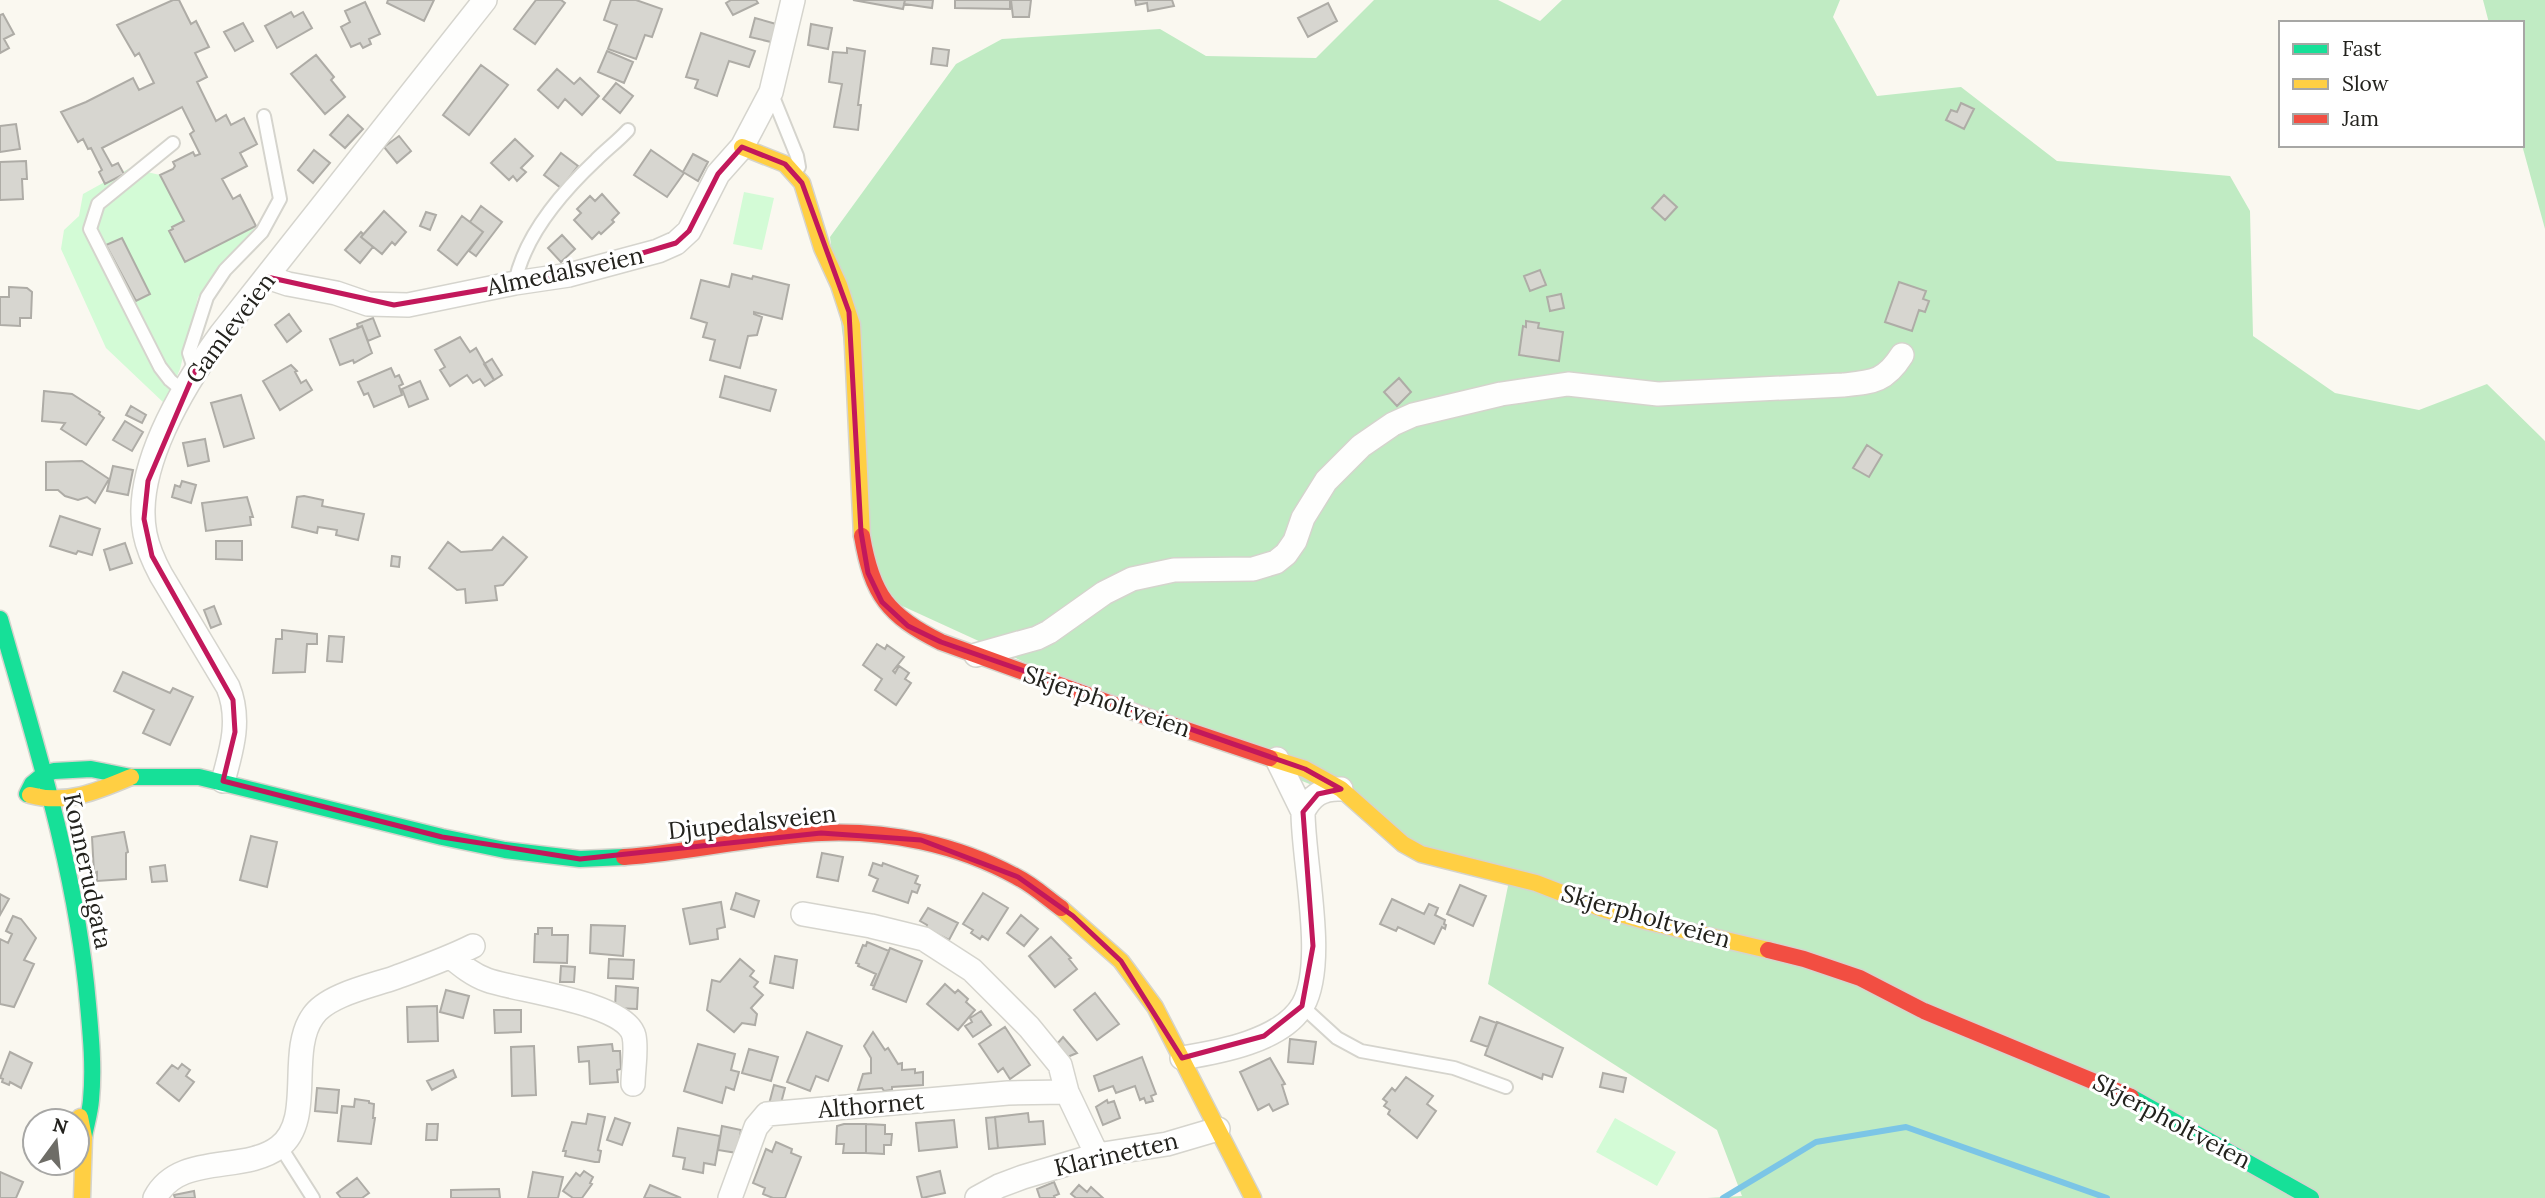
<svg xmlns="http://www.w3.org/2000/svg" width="2545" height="1198" font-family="Lora,serif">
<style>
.green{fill:#d3fbd6}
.forest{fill:#c0ebc3}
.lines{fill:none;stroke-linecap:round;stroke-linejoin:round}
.stream{stroke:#7bc5e6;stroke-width:6}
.building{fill:#d7d6d0;stroke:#aeaca6;stroke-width:2}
.lane-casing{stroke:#d5d4cd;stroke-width:16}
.street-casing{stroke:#d5d4cd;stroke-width:26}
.fast-casing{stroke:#d5d4cd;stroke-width:19}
.slow-casing{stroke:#d5d4cd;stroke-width:19}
.jam-casing{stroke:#d5d4cd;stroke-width:19}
.lane{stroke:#fefefd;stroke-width:12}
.street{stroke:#fefefd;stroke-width:23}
.fast{stroke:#16e098;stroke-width:16}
.slow{stroke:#ffcf43;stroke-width:16}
.jam{stroke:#f24e42;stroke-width:16}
.marked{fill:none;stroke:#c2185b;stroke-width:5;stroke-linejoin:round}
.labels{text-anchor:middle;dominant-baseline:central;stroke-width:6;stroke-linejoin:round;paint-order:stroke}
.street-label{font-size:24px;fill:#23221d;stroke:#fff}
</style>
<rect width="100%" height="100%" fill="#faf8f0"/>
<!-- green -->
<path class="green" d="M130,168L160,175L184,221L172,227L173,229L256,226L198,297L180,369L165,404L106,348L61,249L64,230L79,216L83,194Z
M744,192L774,198L762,250L733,244Z
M1615,1118L1676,1152L1657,1186L1596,1152Z"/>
<!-- forest -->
<path class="forest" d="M1374,0H1498L1540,21L1562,0H1840L1833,17L1877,96L1961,87L2057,161L2230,176L2250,211L2253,336L2335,393L2419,410L2487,384L2545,441V1198H1707L1742,1196L1717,1130L1488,984L1510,876L1433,859L1359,804L1151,720L876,594L830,237L956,64L1002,39L1160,29L1206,56L1316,58Z
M2483,0H2545V229L2522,145V23H2489Z"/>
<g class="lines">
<!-- stream -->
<path class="stream" d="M1723,1198L1816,1142L1906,1127L2107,1198"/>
</g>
<!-- building -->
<path class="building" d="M173,0H179L191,24L196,21L209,47L195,53L207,77L197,82L216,121L226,115L231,125L244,118L257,144L240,153L247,166L222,179L233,199L240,195L256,226L185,262L169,231L173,229L172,227L184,221L160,175L173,169L175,166L173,162L193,152L195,156L200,154L190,134L194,131L182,107L102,148L112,166L118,163L124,174L105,184L99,172L102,170L91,148L88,149L83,139L78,142L61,112L86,102L133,78L139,90L154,83L139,53L135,56L117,25Z
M388,0H434L424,21L387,3Z
M536,0H561L565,3L535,44L514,29Z
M611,0H636L662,9L652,37L645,35L636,59L608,49L617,25L604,20Z
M731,0H756L758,3L733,15L726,3Z
M853,0H905L903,9Z
M905,0H933L932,8L904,4Z
M955,0H1010V9L955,8Z
M1011,0H1031L1029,17H1013Z
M1135,0H1172L1174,6L1148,11L1147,3L1136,5Z
M365,2L380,34L369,39L371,44L363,48L360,43L351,47L341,27L350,22L345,11Z
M1328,3L1337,21L1308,37L1298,18Z
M291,12L294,17L303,12L312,28L277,48L265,26Z
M3,14L14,34L4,39L9,48L0,53V15Z
M755,18L776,24L771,42L750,37Z
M243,23L253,41L235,51L224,32Z
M811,24L832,28L828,49L808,45Z
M701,33L755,51L749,67L729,61L717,96L695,88L698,80L686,77Z
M847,48L865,51L858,105H861L858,130L834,127L842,84L829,82L833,52L847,53Z
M933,48L949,50L947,66L931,64Z
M607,51L633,62L624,83L598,72Z
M316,55L334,77L331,80L345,97L325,114L291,74Z
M481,65L508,85L469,135L443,115Z
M557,69L574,84L580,78L599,96L582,115L565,99L558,108L538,90Z
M616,83L633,96L620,113L603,99Z
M1961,103L1974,109L1964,129L1946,120L1951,110L1957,112Z
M348,115L363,129L345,148L330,135Z
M16,124L20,149L0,152V126Z
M399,136L411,151L397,163L384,147Z
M515,139L533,156L521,168L526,172L517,181L513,176L509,180L491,163Z
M314,150L330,163L313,183L298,170Z
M651,150L684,173L667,197L634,175Z
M561,153L578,166L561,188L544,175Z
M693,154L708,162L698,181L683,172Z
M26,161L27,179H22L23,199L0,200V162Z
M602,194L619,213L612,220L614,222L601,234L599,232L592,239L574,220L581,213L577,209L590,196L595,201Z
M1664,195L1677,207L1665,220L1652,208Z
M481,206L502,222L476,256L469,251L483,232L470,222Z
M384,211L406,232L395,245L392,242L382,254L361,237Z
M426,212L436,215L430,230L420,226Z
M462,216L483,232L457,265L438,250Z
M361,232L363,234L361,237L373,247L360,263L345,250Z
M562,235L575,249L561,262L548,248Z
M122,238L150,294L136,301L106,245Z
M1540,270L1546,285L1530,291L1524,276Z
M732,274L752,279L753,276L789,285L782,319L754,312V314L762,317L757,335L748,336L740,368L710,360L715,340L703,337L707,323L691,318L701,280L729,287Z
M1899,282L1926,291L1923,299L1929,301L1925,312L1919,310L1912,331L1885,322Z
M9,287L27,288L32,292L31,318H20V326L0,325V297H9Z
M1561,294L1564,308L1550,311L1547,297Z
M289,314L301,331L287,342L275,325Z
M373,318L380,336L368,341L362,326L358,328L357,324Z
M1526,321L1539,323L1538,328L1563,332L1559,361L1519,355L1523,326L1526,327Z
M362,326L372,353L354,363L353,360L340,365L330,339Z
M460,337L470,352L476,348L494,380L485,386L480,379L473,383L467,375L450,386L440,370L445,367L435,350Z
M492,359L502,375L494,380L484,364Z
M291,365L297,371L295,372L301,383L306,380L312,390L280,410L263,381Z
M391,368L395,377L399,375L403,384L399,386L402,395L374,407L368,393L364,395L358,382Z
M725,376L776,390L770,411L720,397Z
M1399,378L1411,392L1397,406L1384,392Z
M420,381L428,399L409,407L402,389Z
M44,391L72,394L100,412L99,414L104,418L86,445L61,429L65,423L42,421Z
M241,395L254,438L224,447L211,403Z
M131,406L146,415L142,423L126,415Z
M125,421L143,432L132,451L113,440Z
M205,439L209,461L188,466L183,443Z
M1867,445L1882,455L1869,477L1853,468Z
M82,461L109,479L95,503L87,497L78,500L65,496L58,490H46V462Z
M113,466L133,470L128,495L107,491Z
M182,481L196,485L191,503L172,497L175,485L180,487Z
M304,496L323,500L322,506L364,514L358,540L336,535L337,530L318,527L317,533L292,527L297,497Z
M247,497L253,517H250L251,525L206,531L202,503Z
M60,516L100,529L92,555L78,551L76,554L50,546Z
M503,537L527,557L503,585L495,586L497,600L466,603L465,589L457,590L429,568L448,542L461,552L492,550Z
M216,541H242V560L216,559Z
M125,543L132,563L110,570L104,550Z
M392,556L400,557L399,567L391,566Z
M214,606L221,624L211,628L204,610Z
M282,630L317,634V644H307L305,672L273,673L276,639H282Z
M329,636L344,637L342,662L327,661Z
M877,644L885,649L887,645L904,657L893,671L895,673L899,666L909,673L905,679L911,683L896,705L875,690L882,679L863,665Z
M123,672L170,693L173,688L193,697L170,745L143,733L154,710L114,691Z
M123,832H124L128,852L126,853V879L97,881V872L94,873L92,837Z
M251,836L277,842L267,887L240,880Z
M822,853L843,857L838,881L817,877Z
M873,863L882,866L883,863L918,876L915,883L920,885L917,893L912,891L908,903L873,891L878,879L869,875Z
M165,865L167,881L152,882L150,867Z
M1460,885L1486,896L1473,926L1447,914Z
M736,893L759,901L754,917L731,909Z
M983,893L1008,908L988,940L982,936L980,939L971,933L973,930L963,924Z
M0,894L9,899L0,915Z
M1392,899L1424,914L1429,904L1438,908L1435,915L1445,920L1444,924L1446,925L1445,929L1442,927L1434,944L1398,927L1396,931L1380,924Z
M721,902L725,927L717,929L718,939L690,944L683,909Z
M928,908L958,923L949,940L926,928L927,925L920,921Z
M1021,915L1038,929L1024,946L1007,933Z
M13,916L21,919L36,938L24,960L34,964L14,1007L0,1004V939L8,943L12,934L6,931Z
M591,925L625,926L623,956L590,953Z
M538,928H552V935H568L567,963L534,962L535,934H538Z
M1051,937L1071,958L1069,959L1077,969L1055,987L1029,956Z
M867,942L889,951L874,986L871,985L876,974L858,966L859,964L856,963L863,945L866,946Z
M890,948L922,961L906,1002L873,989Z
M775,956L797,960L793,988L770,983Z
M609,959L634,960L633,979L608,978Z
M740,959L754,971L750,976L758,982L754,987L763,995L751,1008L757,1014L755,1025L742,1023L734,1032L707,1010L712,980L720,982Z
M561,966L575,967L574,982H560Z
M945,984L955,993L958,990L968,999L966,1002L975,1010L958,1030L927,1004Z
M616,986L638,988L637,1009L615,1008Z
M446,990L469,996L463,1018L440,1012Z
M1095,993L1119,1024L1097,1040L1074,1010Z
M437,1006L438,1041L408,1042L407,1007Z
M494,1010H521V1032L495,1033Z
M981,1011L991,1025L973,1037L965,1026L972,1022L970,1018Z
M1480,1017L1497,1023L1488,1047L1471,1041Z
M1497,1022L1563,1048L1552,1077L1543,1074L1542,1079L1485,1055Z
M1005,1027L1030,1065L1010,1079L1003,1068L998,1072L979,1044Z
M807,1032L842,1046L828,1081L816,1076L810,1091L787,1082Z
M873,1032L885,1050L888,1048L898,1064L902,1063V1070L915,1069V1073L923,1072V1085L892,1087V1090L884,1091L882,1088L858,1090L863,1074L871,1073V1058L864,1046Z
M1063,1037L1077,1053L1065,1058L1056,1045Z
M1290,1039L1316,1042L1313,1064L1288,1062Z
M612,1044L613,1051H620L621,1069L617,1070L618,1082L590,1084L589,1061L579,1062L578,1047Z
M698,1044L735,1054L731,1070L739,1072L734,1090L726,1087L722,1103L684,1091Z
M534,1046L536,1095L512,1096L511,1047Z
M749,1049L778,1057L771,1081L742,1073Z
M10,1052L32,1063L21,1088L10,1082L9,1085L2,1082L3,1079L0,1078Z
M1142,1057L1156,1094L1151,1096L1153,1101L1146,1103L1144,1098L1140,1100L1135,1086L1116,1093L1113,1086L1099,1091L1094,1076Z
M1270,1058L1285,1084L1282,1085L1288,1104L1273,1111L1269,1104L1258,1110L1240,1072Z
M182,1064L190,1070L186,1076L194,1082L179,1101L157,1083L172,1065L178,1069Z
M453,1070L456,1077L432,1090L427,1081Z
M1603,1073L1626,1078L1623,1092L1600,1087Z
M1406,1077L1433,1096L1427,1104L1436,1111L1417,1138L1388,1114L1390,1110L1384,1106L1387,1102L1383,1099L1392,1088L1395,1091Z
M774,1085L785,1088L780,1107L769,1104Z
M317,1088L339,1090L337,1113L315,1111Z
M355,1099L369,1101V1103L374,1104L373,1118H375L371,1144L338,1141L342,1106L354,1107Z
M1107,1100L1108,1103L1114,1101L1120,1118L1103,1125L1096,1107Z
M1028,1113L1029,1122L1043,1121L1045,1144L998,1148L995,1117Z
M588,1114L605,1117L598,1150L601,1151L599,1162H595L565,1156L566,1151H563L572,1122L586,1124Z
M995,1117L998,1148L989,1149L986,1118Z
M615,1118L630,1123L622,1145L607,1140Z
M954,1120L957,1147L919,1151L916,1123Z
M427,1124H438L437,1140H426Z
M844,1124H866V1153H843L844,1144H836L837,1126Z
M866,1124L885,1125V1134H892L891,1145H884V1154L866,1153Z
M722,1126L741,1130L737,1153L718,1150Z
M678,1128L720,1136L715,1165L704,1163L703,1173L683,1169L685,1158L673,1156Z
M776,1142L792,1149L791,1153L801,1157L785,1198H773L763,1194L765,1188L753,1183L766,1149L772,1152Z
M584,1171L593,1177L590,1183L592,1184L582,1198H573L563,1191L576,1173L580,1176Z
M940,1171L945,1193L922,1198L917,1177Z
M0,1172L23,1182L16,1198H0Z
M533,1172L563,1177L558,1198H528Z
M357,1178L369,1193L362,1198H341L337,1193Z
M1054,1182L1059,1194L1054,1196L1055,1198H1040L1037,1189Z
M650,1185L681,1198H644Z
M1079,1185L1087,1192L1091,1187L1103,1198H1076L1071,1194Z
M499,1189L500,1198H451V1190Z
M194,1191L195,1198H175L174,1195Z"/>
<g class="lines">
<!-- lane casing -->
<g class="lane-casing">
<path id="lane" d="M771,92L797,156L799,167
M173,143L98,204L90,229L160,367L170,380L183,391
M515,283C524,236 562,192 596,160C607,149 618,141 628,130
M195,371L189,353L207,297L225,270L262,232L280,199L264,116
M1302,1006L1337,1038L1361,1051L1454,1068L1506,1087
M280,1146L313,1198"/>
</g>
<!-- street casing -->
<g class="street-casing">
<path id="street" d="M267,277L288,284L336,293L368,304L408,305L515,283L569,275L658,251L676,243L689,231L718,174L742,147L771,92L793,0
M976,655L1037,638L1049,632L1104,593L1132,579L1174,570L1253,569L1276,562L1286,554L1295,541L1303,518L1326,481L1361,446L1393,424L1413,415L1501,394L1568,384L1658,394L1843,385C1872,382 1885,382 1902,355
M1277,759L1303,812
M223,781C232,749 241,719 228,687L161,575C154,562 148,549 145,534C132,469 184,385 221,334L485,0
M803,914L871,926L924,939L972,970L1029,1027L1060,1065L1067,1092L1097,1155
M451,957C462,966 473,975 487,980C517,991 626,1002 634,1036C637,1050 633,1070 633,1084
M1182,1058C1219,1052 1282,1041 1303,1005C1327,962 1303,862 1303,812C1311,796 1322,788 1341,789
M155,1198C179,1152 244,1174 279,1147C315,1120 287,1052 313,1016C327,995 371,986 394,978C421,968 447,959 473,946
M730,1198L756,1127L767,1114L1008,1093L1067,1092
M977,1198L999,1186L1023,1177L1097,1155L1167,1144L1218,1129"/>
</g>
<!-- fast casing -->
<g class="fast-casing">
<path id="fast" d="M0,619C36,746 77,872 88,1004C91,1036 94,1068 91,1100C90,1113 86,1125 84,1137
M27,794L32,784L43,775L54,771L91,769L131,777H199L442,837L505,850L580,859L624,857
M2131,1097L2311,1198"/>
</g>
<!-- slow casing -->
<g class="slow-casing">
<path id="slow" d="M742,147L785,164L802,183L822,248L839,285L852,325L862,536
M1270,758L1305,769L1341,789L1403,844L1421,854L1536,883L1603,909L1645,921L1768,950
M30,795C66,805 98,791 131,777
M1061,908L1121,961L1155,1007L1253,1198
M80,1117L84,1137L82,1198"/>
</g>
<!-- jam casing -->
<g class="jam-casing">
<path id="jam" d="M862,536C872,595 888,616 941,642L1148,717L1270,758
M624,857C690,853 755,836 821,833C888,830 957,844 1017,877C1033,885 1047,898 1061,908
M1768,950L1804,959L1860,978L1924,1011L2131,1097"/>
</g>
<!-- lane -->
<use href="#lane" class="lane"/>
<!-- street -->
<use href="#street" class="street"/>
<!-- fast -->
<use href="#fast" class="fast"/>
<!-- slow -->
<use href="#slow" class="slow"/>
<!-- jam -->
<use href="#jam" class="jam"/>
</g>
<!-- marked area -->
<path class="marked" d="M742,147L785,164L802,183L849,312L861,532L868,573L882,602L908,626L941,642L1305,769L1341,789L1318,794L1303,812L1313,946L1302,1006L1264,1036L1182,1058L1121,961L1073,916L1018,877L921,840L821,833L580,859L442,837L223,781L235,732L233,700L152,556L144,519L148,481L195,371L267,277L394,305L569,275L676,243L689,231L718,174Z"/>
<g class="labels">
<!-- street labels -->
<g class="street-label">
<text transform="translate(565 271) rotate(-12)">Almedalsveien</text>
<text transform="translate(230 328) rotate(-53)">Gamleveien</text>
<text transform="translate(1107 701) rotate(19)">Skjerpholtveien</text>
<text transform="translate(752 822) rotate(-6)">Djupedalsveien</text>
<text transform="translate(88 871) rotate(78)">Konnerudgata</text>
<text transform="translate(1646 916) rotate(16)">Skjerpholtveien</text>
<text transform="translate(871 1105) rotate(-5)">Althornet</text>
<text transform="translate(2172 1121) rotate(28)">Skjerpholtveien</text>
<text transform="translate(1116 1154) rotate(-13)">Klarinetten</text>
</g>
</g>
<!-- legend -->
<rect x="2279" y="21" width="245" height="126" fill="#ffffff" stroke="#a7a7a5" stroke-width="2"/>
<rect x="2293" y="44" width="35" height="10" fill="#16e098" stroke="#a7a7a5" stroke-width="2"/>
<text x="2342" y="56" font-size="21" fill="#23221d">Fast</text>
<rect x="2293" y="79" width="35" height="10" fill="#ffcf43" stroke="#a7a7a5" stroke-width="2"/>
<text x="2342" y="91" font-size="21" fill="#23221d">Slow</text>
<rect x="2293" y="114" width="35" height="10" fill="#f24e42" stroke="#a7a7a5" stroke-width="2"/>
<text x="2342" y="126" font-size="21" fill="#23221d">Jam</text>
<!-- north arrow -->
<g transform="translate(56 1142) rotate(15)"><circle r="33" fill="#ffffff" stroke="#a7a7a5" stroke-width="2"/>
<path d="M0-5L12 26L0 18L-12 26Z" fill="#6e6d67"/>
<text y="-10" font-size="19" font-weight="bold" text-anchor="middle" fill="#23221d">N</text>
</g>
</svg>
